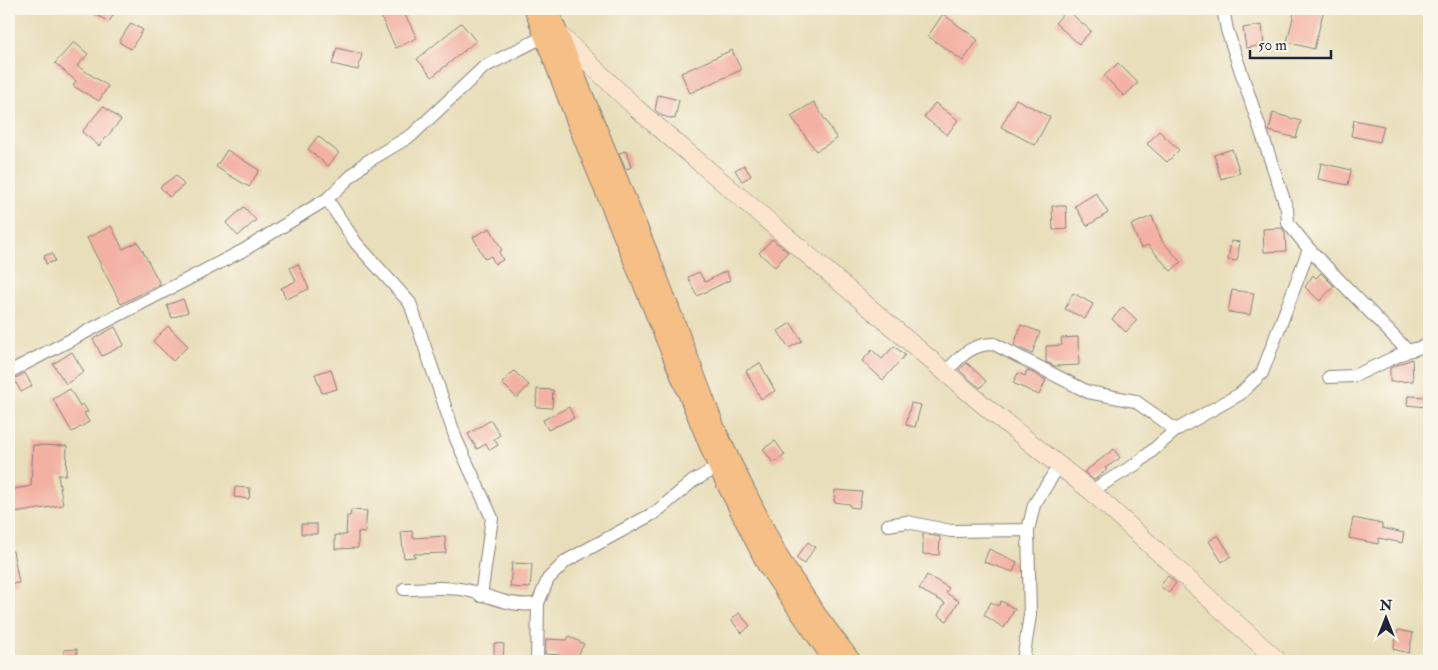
<svg xmlns="http://www.w3.org/2000/svg" width="1438" height="670" font-family="'IM FELL Double Pica',serif">
<style>
.building{fill:#f3b1a3}
.lines{fill:none;stroke-linecap:round;stroke-linejoin:round}
.street-casing{stroke:#85807a;stroke-width:14}
.secondary-casing{stroke:#85807a;stroke-width:19}
.primary-casing{stroke:#85807a;stroke-width:21}
.street{stroke:#fff;stroke-width:12}
.secondary{stroke:#fbe5cf;stroke-width:18}
.primary{stroke:#f5bf86;stroke-width:19}
</style>
<rect width="100%" height="100%" fill="#fbf7ec"/>
<filter id="ink" filterUnits="userSpaceOnUse"><feTurbulence type="fractalNoise" baseFrequency=".02" numOctaves="2"/><feDisplacementMap in="SourceGraphic" scale="10" xChannelSelector="R" yChannelSelector="G"/><feConvolveMatrix kernelMatrix="1 2 1 2 8 2 1 2 1" color-interpolation-filters="sRGB"/></filter>
<filter id="wash" filterUnits="userSpaceOnUse"><feTurbulence type="fractalNoise" baseFrequency=".0096" numOctaves="4" result="noise"/><feDisplacementMap in="SourceGraphic" scale="20" xChannelSelector="R" yChannelSelector="G"/><feGaussianBlur stdDeviation="1.12" result="paint"/><feColorMatrix in="noise" values="0 0 0 0 0 0 0 0 0 0 0 0 0 0 0 0 0 1.4 0 .05"/><feComposite in="paint" operator="in"/></filter>
<g filter="url(#wash)">
<rect width="100%" height="100%" fill="#e8deba"/>
<g id="blocks">
<!-- building -->
<path class="building" d="M86,9H117L109,22Z
M377,9H402L417,38L396,48Z
M1295,9H1324L1314,49L1287,42Z
M1067,10L1091,31L1079,44L1055,23Z
M943,14L978,40L963,61L928,36Z
M131,23L143,30L131,49L119,42Z
M461,23L476,41L432,77L417,59Z
M1262,25L1264,45L1246,48L1243,28Z
M74,42L88,54L77,66L108,86L99,101L73,86L76,81L55,63Z
M337,48L362,54L358,70L332,64Z
M732,50L741,70L690,93L681,73Z
M1118,63L1138,83L1124,96L1104,76Z
M658,95L679,100L675,119L662,116L655,110Z
M1016,99L1050,117L1035,145L1001,127Z
M814,102L837,139L816,151L791,116Z
M935,103L958,120L947,135L924,117Z
M103,106L121,120L99,146L82,132Z
M1273,113L1301,121L1296,138L1269,131Z
M1354,120L1384,126L1380,142L1351,136Z
M1159,131L1179,150L1167,162L1147,144Z
M318,136L339,153L328,166L308,149Z
M1232,149L1240,173L1221,179L1214,155Z
M227,150L259,170L249,187L216,167Z
M626,151L631,167L626,169L619,153Z
M1321,163L1351,170L1348,185L1318,179Z
M744,165L751,176L742,181L735,170Z
M176,175L184,185L169,197L160,187Z
M1096,193L1108,213L1087,226L1075,206Z
M1052,206H1066L1067,229L1053,230Z
M244,207L256,220L238,236L226,223Z
M1152,216L1162,241L1181,262L1171,271L1148,245L1141,248L1131,225Z
M111,226L123,249L138,242L160,284L121,304L87,238Z
M490,228L502,250L499,252L503,260L495,264L491,256L485,259L473,237Z
M1282,228L1285,233L1286,251L1264,252L1263,229Z
M772,239L788,252L775,267L759,253Z
M1231,241L1240,242L1237,261L1228,260Z
M52,253L55,261L46,264L44,256Z
M298,264L309,289L286,299L281,288L296,281L290,268Z
M726,271L730,280L697,296L688,277L699,272L705,282Z
M1321,273L1334,286L1320,301L1305,287L1313,275L1316,278Z
M1232,290L1254,293L1250,315L1228,312Z
M1073,293L1093,304L1085,319L1065,309Z
M183,299L188,312L172,318L167,305Z
M1123,307L1137,320L1126,332L1112,319Z
M791,323L802,341L789,348L778,331Z
M1021,325L1040,332L1032,354L1014,345Z
M168,326L188,346L173,361L153,341Z
M115,327L124,345L102,356L93,339Z
M1078,337L1079,365L1055,366L1046,362V346L1062,345L1061,338Z
M894,346L905,355L883,380L862,361L872,350L882,359Z
M72,352L84,372L66,384L53,364Z
M1412,359L1413,381L1390,382V368Z
M760,363L775,391L761,399L746,371Z
M967,363L986,381L980,388L959,370Z
M331,369L337,389L322,393L315,374Z
M1027,370L1046,380L1039,395L1013,383L1018,373L1025,376Z
M514,371L529,385L517,398L502,383Z
M25,373L32,386L21,392L14,379Z
M70,389L80,406L83,404L88,412L84,413L89,422L72,432L53,399Z
M537,389L553,390L552,408L536,407Z
M1408,396L1427,397L1426,407L1407,405Z
M911,403L921,405L915,427L906,425Z
M569,407L574,418L548,430L543,420Z
M491,420L500,435L494,439L498,445L490,450L486,444L477,449L468,434Z
M775,441L785,455L773,463L763,449Z
M33,445L67,446L66,475H58L63,505L9,514V490L31,486Z
M1114,449L1120,458L1105,468L1107,469L1097,478L1094,480L1084,472Z
M235,487L250,488L249,499L234,497Z
M835,490L862,492L859,508L850,507V504L834,502Z
M351,510L367,511L365,533L358,532V548L335,549V535H346L347,516H350Z
M1353,518L1382,524V528L1404,533L1402,543L1379,538L1378,544L1349,538Z
M301,524H317V534H301Z
M412,531L413,538L445,536L446,553L414,554L415,557L404,558L401,532Z
M923,534L940,537L939,555L923,554Z
M1218,535L1231,556L1222,562L1209,541Z
M808,542L815,547L804,564L796,558Z
M989,549L1017,562L1013,572L984,562Z
M13,551L19,583L9,584V552Z
M512,563L532,564L530,588L510,587Z
M927,575L949,588L946,593L959,601L947,621L938,615L945,603L919,589Z
M1168,576L1176,583L1169,593L1160,586Z
M1001,601L1015,609L1004,628L984,615L991,602L998,606Z
M739,613L750,626L742,633L731,620Z
M1398,630L1413,633L1409,653L1393,649Z
M569,636L584,644L575,661H556L559,655L545,654L546,639L567,640Z
M494,643L504,644L503,661H494Z
M77,649V661H64V650Z"/>
</g>
</g>
<g filter="url(#ink)">
<use href="#blocks" fill-opacity="0" stroke="#85807a" stroke-width="1"/>
<g class="lines">
<!-- street casing -->
<g class="street-casing">
<path id="street" d="M327,199L356,243L410,303L456,439L492,518L481,596
M1309,249L1408,351
M9,372L244,250L327,199L365,163L412,135L484,67L545,36
M945,372C961,357 970,344 994,344L1088,392L1135,401L1176,430
M1329,377L1354,376L1408,351L1429,345
M1091,491L1138,463L1176,430L1240,394L1262,373L1309,249L1288,223L1287,209L1227,30L1223,9
M888,525L907,522L951,531L1028,530
M404,589C424,589 447,586 466,590C489,595 514,609 538,603L548,579L566,561L656,512L693,481L718,467
M537,661L538,603
M1023,661L1030,615L1028,530L1034,505L1058,467"/>
</g>
<!-- secondary casing -->
<g class="secondary-casing">
<path id="secondary" d="M559,34L637,109L987,408L1091,491L1278,661"/>
</g>
<!-- primary casing -->
<g class="primary-casing">
<path id="primary" d="M534,9L579,128L718,467L767,565L834,661
M548,9L651,260L716,430L731,462L779,558L816,614L851,661"/>
</g>
<!-- street -->
<use href="#street" class="street"/>
<!-- secondary -->
<use href="#secondary" class="secondary"/>
<!-- primary -->
<use href="#primary" class="primary"/>
</g>
</g>
<!-- margin -->
<rect width="1438" height="670" fill="none" stroke="#fbf7ec" stroke-width="30"/>
<!-- north arrow -->
<g transform="translate(1386 618)" stroke="#fbf7ec" stroke-width="4" paint-order="stroke">
<path d="M0-4L9 19L0 12L-9 19Z" fill="#22223b"/>
<text y="-8" font-size="14" font-weight="bold" text-anchor="middle" fill="#22223b">N</text>
</g>
<!-- scale -->
<path d="M1250 50v8h81v-8" fill="none" stroke="#22223b" stroke-width="2.5"/>
<text x="1258" y="50" font-size="15" fill="#22223b" stroke="#fbf7ec" stroke-width="4" paint-order="stroke">50 m</text>
</svg>
